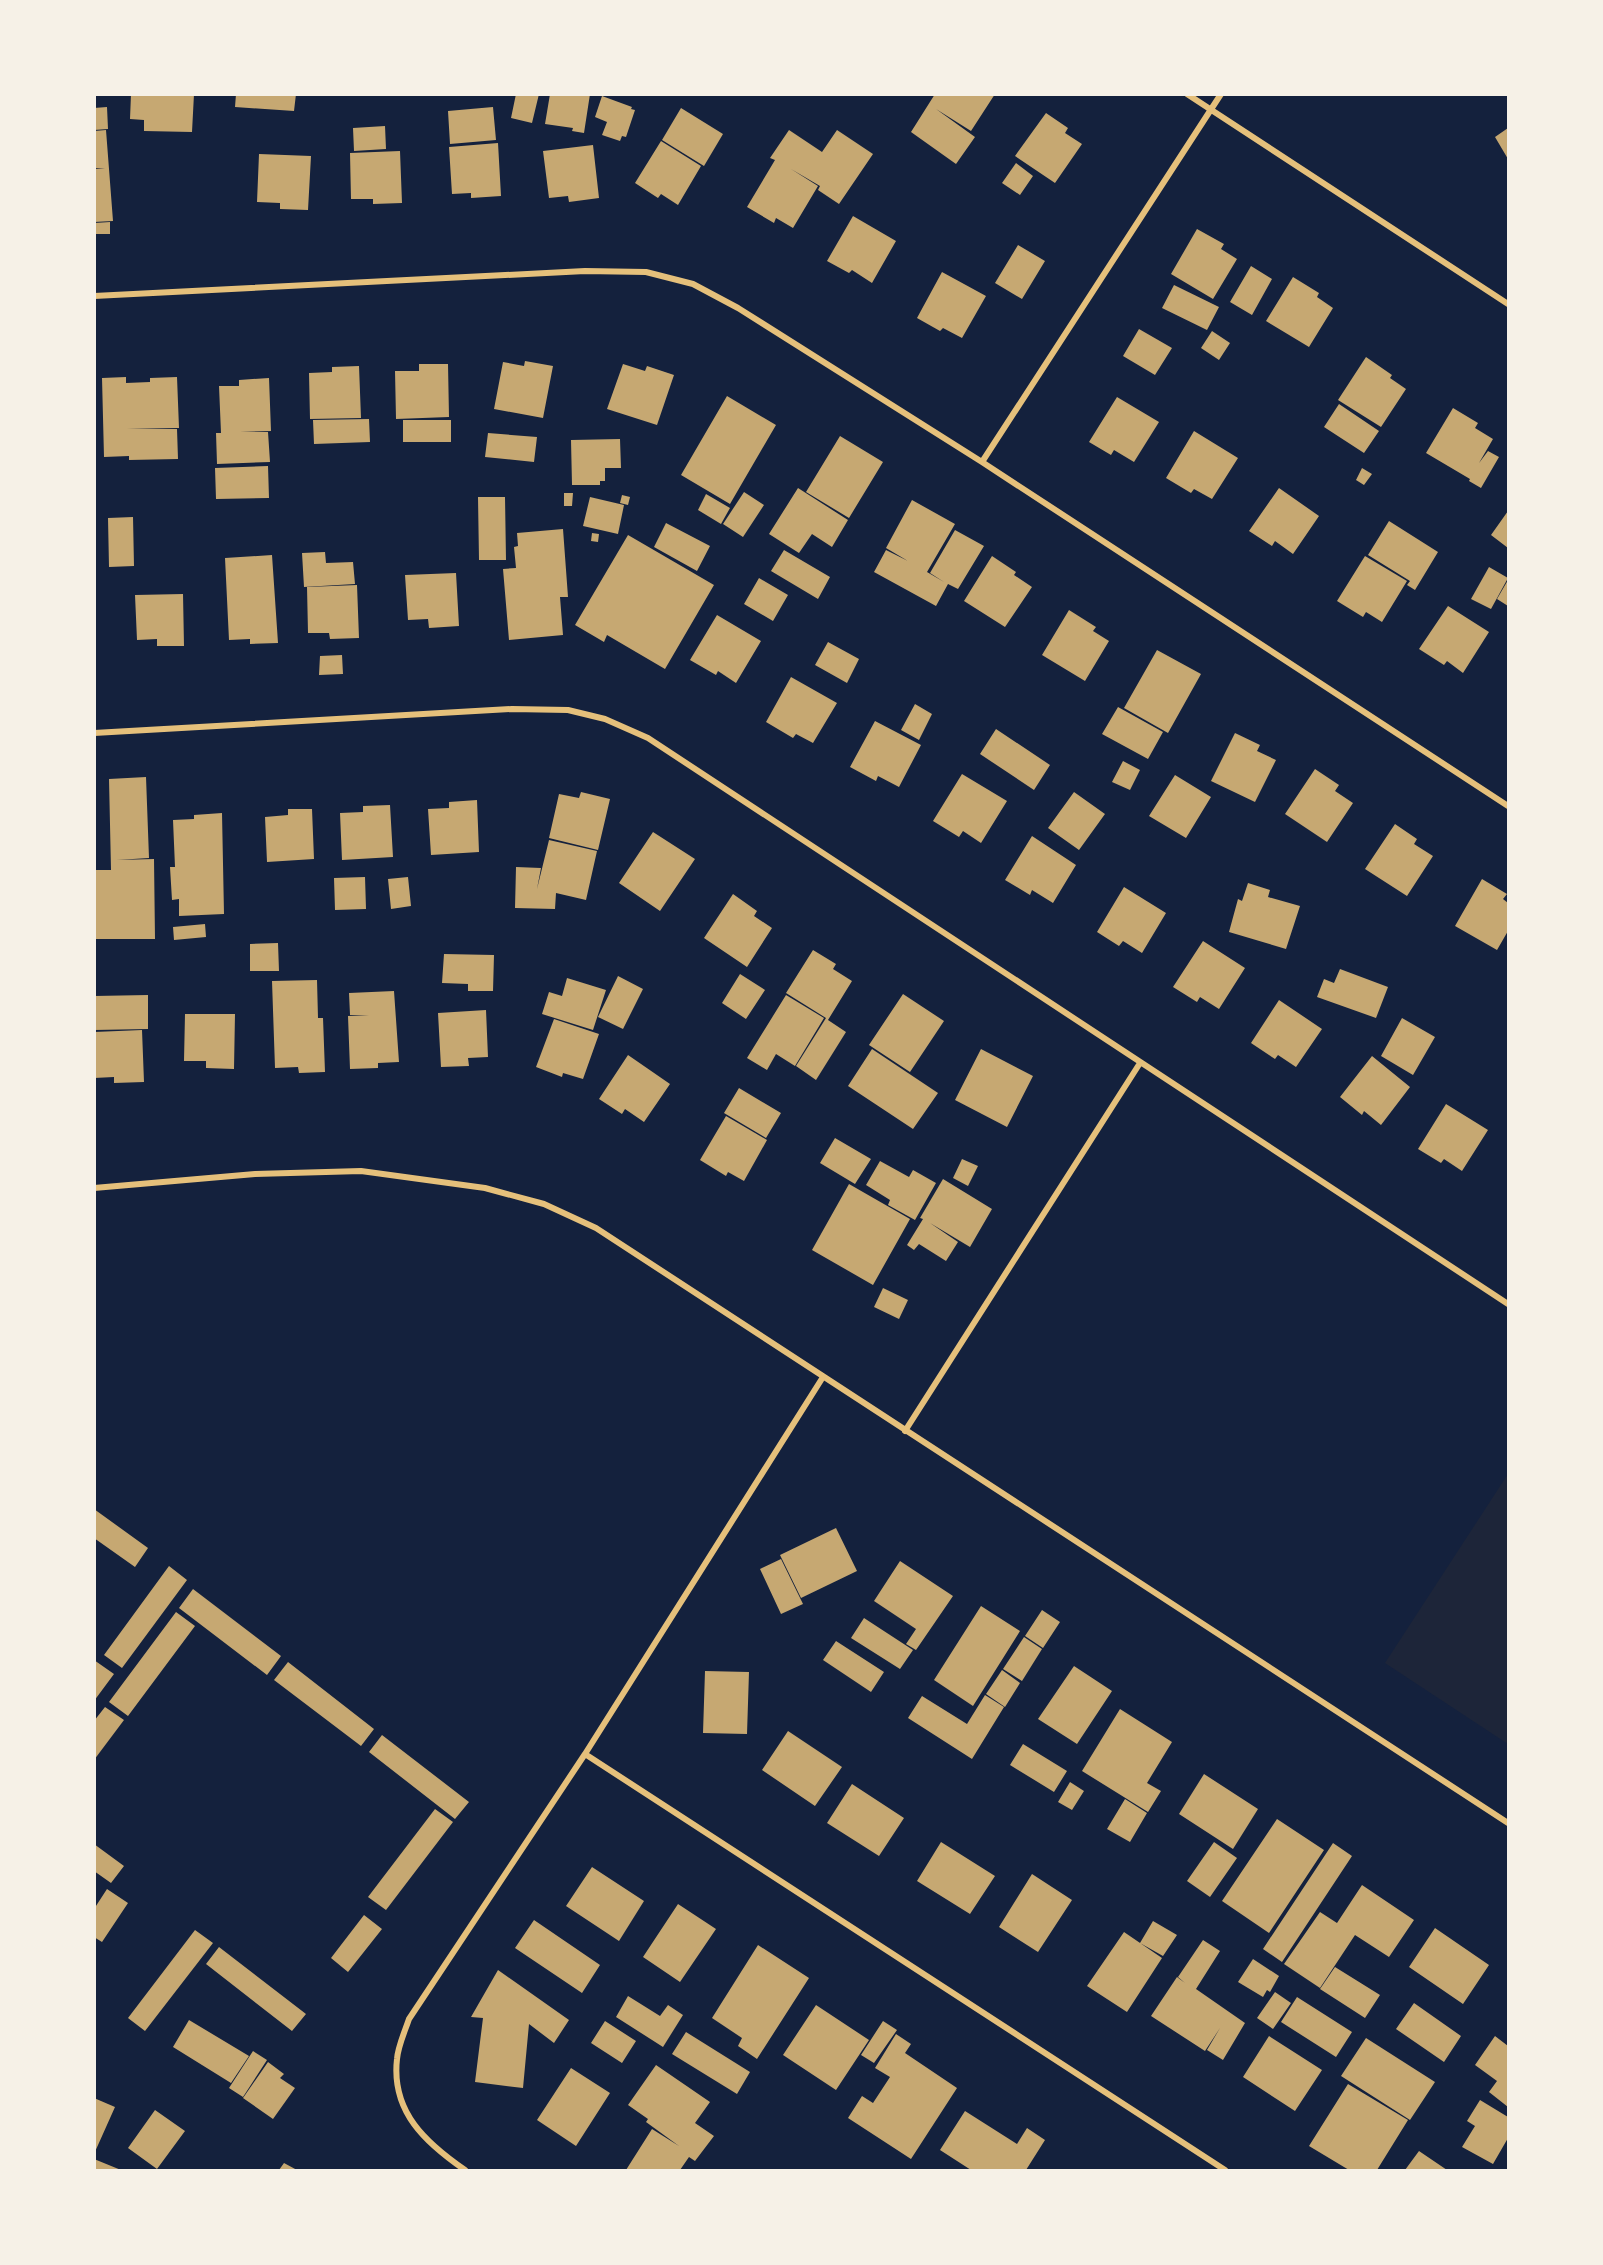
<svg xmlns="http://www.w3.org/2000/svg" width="1603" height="2265" font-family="Arial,sans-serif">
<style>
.green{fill:#1d2539}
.building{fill:#c6a872}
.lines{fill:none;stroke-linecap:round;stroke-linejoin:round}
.minor{stroke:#e5c07b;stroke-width:6}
</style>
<rect width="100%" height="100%" fill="#14213d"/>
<!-- green -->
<path class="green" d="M1508,1474V1744L1385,1663Z"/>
<!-- building -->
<path class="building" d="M131,94H194L192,132L144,131V120L130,119Z
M236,94H296L294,111L235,107Z
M516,94H539L532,123L511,118Z
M550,94H590L584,133L572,131L573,128L545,124Z
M935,94H995L971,131L936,109L975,137L956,164L911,132Z
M602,96L632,107L631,109L635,110L626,137L622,136L620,141L602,135L607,122L595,117Z
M107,107L108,129L94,130V108Z
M493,107L496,140L450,144L448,111Z
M681,108L723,134L704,166L662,140Z
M1046,113L1068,128L1065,133L1082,144L1055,183L1015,156Z
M385,126L386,149L354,151L353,128Z
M1508,128V159L1495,137Z
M106,130L113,221L94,222V169L105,168H94V131Z
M789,130L822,152L837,130L873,154L839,204L818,190L820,186L791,169L818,186L793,228L776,218L774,223L747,207L775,160L770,158Z
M661,141L701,166L678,205L661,194L658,198L635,183Z
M498,143L501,196L471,198V193L452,194L449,147Z
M593,145L599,198L569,202L568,196L549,198L543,151Z
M400,151L402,203L373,204V199H351L350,153Z
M259,154L311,156L308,210L280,209V203L257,202Z
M1016,163L1033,176L1020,195L1002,183Z
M853,216L896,241L872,283L852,270L849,273L827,261Z
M110,222V234H94V223Z
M1197,229L1224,244L1221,249L1237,259L1213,299L1171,274Z
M1018,245L1045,261L1022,299L995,283Z
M1251,266L1272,279L1252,315L1230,302Z
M942,272L986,296L962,338L943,328L940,331L917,318Z
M1293,277L1319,293L1317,297L1333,308L1309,347L1266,321Z
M1174,285L1219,307L1207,330L1162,308Z
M1139,329L1172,348L1155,375L1123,356Z
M1212,331L1230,343L1219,360L1201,348Z
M1366,357L1392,375L1390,378L1406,389L1381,427L1338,400Z
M525,361L553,366L543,418L494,409L503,362L524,366Z
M419,364H448L449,417L396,419L395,371H419Z
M623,364L645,371L647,366L674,375L657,425L607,409Z
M359,366L361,418L310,419L309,373L332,372V367Z
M126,377V383L150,382V378L177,377L179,428H127L177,429L178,459L129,460V456L104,457L102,378Z
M269,378L271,431L240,432H268L270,462L217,464L216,433H221L219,386H239V380Z
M727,396L776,425L730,504L681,475Z
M1117,397L1159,422L1134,462L1114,450L1111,455L1089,442Z
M1339,404L1379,431L1364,453L1324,427Z
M1453,408L1478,423L1475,428L1493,439L1479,463L1488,451L1499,457L1481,488L1469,481L1470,479L1426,453Z
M369,419L370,442L314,444L313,420Z
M403,420H451V442H403Z
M1194,431L1238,458L1212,499L1194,489L1191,493L1166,478Z
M488,433L537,437L534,462L485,457Z
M840,436L883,462L849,518L806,492Z
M620,439L621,468H605V481H600V485H572L571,440Z
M268,466L269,498L216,499L215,468Z
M1362,468L1372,474L1364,485L1356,480Z
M798,488L848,520L832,547L812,534L799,553L769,534Z
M1279,488L1319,516L1293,554L1275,541L1272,546L1249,531Z
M744,492L764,505L743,537L723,524Z
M564,493H573L572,506H564Z
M706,494L730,508L721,524L698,510Z
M622,495L630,497L628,505L620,503Z
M478,497H505L506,560H479Z
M590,497L624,505L618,534L583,526Z
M912,500L955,524L927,572L944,582L930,573L955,530L984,546L958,589L948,584L936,606L874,572L886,550L908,561L886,548Z
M1508,511V548L1491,535Z
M133,517L134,566L109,567L108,518Z
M1389,521L1438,552L1415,590L1407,585L1410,581L1368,555Z
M666,523L710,546L697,571L654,547Z
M563,529L568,597H560L563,635L509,640L503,569L516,568L514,547L518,546L517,533Z
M592,533L599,534L598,542L591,541Z
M628,535L714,585L665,669L607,635L604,642L575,625Z
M784,550L830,577L818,599L771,571Z
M325,552L326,563L353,562L355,584L304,587L302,553Z
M272,555L278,643L250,644V639L229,640L225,558Z
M992,556L1016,572L1014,575L1032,587L1005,627L964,601Z
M1365,556L1407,581L1382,622L1366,612L1363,617L1337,601Z
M1489,567L1508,578L1491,609L1471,599Z
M456,573L459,626L429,628L428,619L408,620L405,575Z
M759,578L788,595L773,621L744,604Z
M1508,580V606L1497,599Z
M357,585L359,638L330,639L329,633H308L307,587Z
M183,594L184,646H157V639L137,640L135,595Z
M1448,606L1489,632L1463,673L1447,661L1444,665L1419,649Z
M1069,610L1096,627L1093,631L1109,641L1085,681L1042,655Z
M717,615L761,641L736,683L718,671L716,675L690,660Z
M828,642L859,659L847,683L815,665Z
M1157,650L1201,674L1168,733L1124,708Z
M342,655L343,674L319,675L320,656Z
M791,677L837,703L813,743L796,734L793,738L766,722Z
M915,704L932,714L919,740L901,730Z
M1118,707L1163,732L1148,759L1102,734Z
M875,721L921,745L899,787L878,776L876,781L850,767Z
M996,729L1050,765L1034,790L980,754Z
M1235,733L1260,745L1257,751L1276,760L1255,802L1211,781Z
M1123,761L1140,770L1130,790L1112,782Z
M1315,769L1339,785L1335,791L1353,803L1327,842L1285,814Z
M962,774L1007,801L981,843L963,831L959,837L933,821Z
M1175,775L1211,797L1186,838L1149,816Z
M146,777L149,858L117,860L154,859L155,939H94V870H111L109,779Z
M581,792L610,799L598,850L549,838L559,794L579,798Z
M1074,792L1105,814L1079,850L1048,828Z
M477,800L479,852L431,855L428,809L449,808V802Z
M390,805L393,857L342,860L340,813L363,812V806Z
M288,809H312L314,859L267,862L265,817L288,815Z
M222,813L224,914L179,916V899L172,900L170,867H175L173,820L194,819V815Z
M1395,824L1417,839L1414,844L1433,856L1407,896L1365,869Z
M653,832L695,859L660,911L619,883Z
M1032,836L1076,865L1053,903L1032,890L1030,895L1005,880Z
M549,840L597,851L586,900L556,893L555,909L515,908L516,867L541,868L537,889Z
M365,877L366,909L335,910L334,878Z
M408,877L411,906L391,909L388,879Z
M1482,879L1507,894L1503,899L1508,903V931L1497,950L1455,926Z
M1248,883L1270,890L1268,897L1300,906L1286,949L1229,932L1238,899L1242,901Z
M1124,887L1166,913L1142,953L1123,941L1119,946L1097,932Z
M733,894L757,911L754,916L772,928L747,967L704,938Z
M205,924L206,937L174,940L173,927Z
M1203,941L1245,968L1219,1009L1200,997L1197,1002L1173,987Z
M278,943L279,971H250V944Z
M813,950L836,964L833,969L852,981L828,1020L846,1032L816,1080L796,1066L826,1018L786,993Z
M444,954L494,955L493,991H468V984L442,983Z
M1340,969L1388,987L1376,1018L1317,997L1324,979L1334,983Z
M740,974L765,990L746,1019L722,1003Z
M618,976L643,989L623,1029L598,1017Z
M567,978L606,990L593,1030L542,1014L549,992L562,996Z
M317,980L318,1018H323L325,1072L299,1073L298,1067L275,1068L272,981Z
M394,991L399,1062L378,1063V1068L350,1069L348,1016L369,1015H350L349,993Z
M903,994L944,1021L910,1072L869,1045Z
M148,995V1029L94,1030V996Z
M786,995L824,1018L795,1066L776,1054L767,1070L747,1058Z
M1279,1000L1322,1029L1296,1067L1278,1055L1275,1059L1251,1043Z
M486,1010L488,1057L468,1058L469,1066L441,1067L438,1013Z
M185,1014H235L234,1069L206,1068V1061H184Z
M1402,1018L1435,1037L1413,1075L1381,1056Z
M554,1019L599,1034L583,1079L563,1073L562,1077L536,1067Z
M142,1030L144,1082L114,1083V1077L94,1078V1032Z
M872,1049L938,1093L913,1129L848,1086Z
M981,1049L1033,1076L1007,1127L955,1100Z
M628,1055L670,1084L644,1122L625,1109L622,1114L599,1099Z
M1372,1056L1410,1087L1381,1125L1364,1111L1362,1115L1340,1097Z
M739,1088L781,1113L766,1138L724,1113Z
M1446,1104L1488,1130L1462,1171L1444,1159L1441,1163L1418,1149Z
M726,1116L767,1140L744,1181L728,1172L726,1176L700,1160Z
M835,1138L871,1159L855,1184L820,1163Z
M962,1159L978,1166L968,1186L953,1178Z
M880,1161L909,1177L913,1170L936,1183L915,1220L888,1205L890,1200L866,1185Z
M943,1179L992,1209L970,1247L930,1223L958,1242L946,1261L919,1244L914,1250L907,1245L923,1219L920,1218Z
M849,1184L910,1219L873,1285L812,1250Z
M883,1288L908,1300L899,1319L874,1307Z
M94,1509L148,1548L135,1567L94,1538Z
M836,1528L857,1571L801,1598L780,1555Z
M781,1559L803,1604L781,1614L760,1569Z
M900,1561L953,1596L916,1650L906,1644L916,1629L874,1601Z
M169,1566L187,1580L122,1668L104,1655Z
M193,1589L281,1656L267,1675L179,1608Z
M981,1606L1020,1631L973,1706L934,1680Z
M1042,1610L1060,1622L1043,1648L1025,1636Z
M176,1612L195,1626L128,1716L109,1702Z
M864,1618L913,1650L900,1669L851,1638Z
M1024,1637L1042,1649L1022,1681L1003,1669Z
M836,1641L884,1672L871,1692L823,1660Z
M94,1660L114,1674L94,1701Z
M288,1662L374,1729L361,1746L274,1680Z
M1074,1666L1112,1691L1077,1744L1038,1719Z
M1002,1670L1020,1683L1005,1707L986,1694Z
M705,1671L749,1672L747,1734L703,1733Z
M985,1695L1004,1707L972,1759L908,1718L922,1696L967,1724Z
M105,1707L124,1720L94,1760V1721Z
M1120,1709L1172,1742L1147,1783L1161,1791L1148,1812L1082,1771Z
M788,1731L842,1767L815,1806L762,1770Z
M382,1735L469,1802L455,1819L369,1752Z
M1023,1744L1067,1771L1054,1792L1010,1765Z
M1204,1774L1258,1809L1233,1849L1179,1814Z
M1070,1782L1084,1791L1072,1810L1058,1802Z
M852,1784L904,1818L879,1856L827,1823Z
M1125,1799L1147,1813L1130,1842L1107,1829Z
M435,1809L453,1822L386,1910L368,1897Z
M1277,1819L1324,1850L1269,1933L1222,1901Z
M941,1842L995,1876L970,1914L917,1881Z
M1214,1842L1237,1858L1210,1897L1187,1881Z
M1333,1843L1352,1856L1282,1962L1263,1949Z
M94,1844L124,1866L111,1883L94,1871Z
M592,1867L644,1901L619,1941L566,1906Z
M1032,1874L1072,1900L1038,1952L999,1927Z
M1362,1885L1414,1920L1389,1957L1355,1935L1320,1988L1284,1964L1320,1912L1337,1923Z
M107,1889L128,1903L102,1942L94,1937V1909Z
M678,1904L716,1929L680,1982L643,1957Z
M364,1915L382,1929L348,1972L331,1958Z
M534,1920L600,1965L582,1993L515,1948Z
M1153,1921L1177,1935L1163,1956L1140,1943Z
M1435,1928L1489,1965L1463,2004L1409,1967Z
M195,1930L213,1943L145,2031L128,2018Z
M1124,1932L1162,1958L1127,2012L1087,1986Z
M1203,1940L1220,1951L1196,1989L1245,2023L1223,2060L1207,2050L1220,2028L1205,2051L1151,2016L1177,1977L1185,1983L1178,1977Z
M758,1945L809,1978L757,2059L738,2046L742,2038L712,2018Z
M219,1947L306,2014L292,2031L206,1964Z
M1253,1959L1279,1976L1270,1992L1267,1990L1263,1997L1238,1982Z
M1335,1967L1380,1995L1365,2018L1320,1989Z
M498,1970L569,2020L554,2043L529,2024L523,2088L475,2082L483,2018L471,2017Z
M1275,1992L1291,2003L1273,2029L1257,2018Z
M628,1996L660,2016L668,2005L683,2015L663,2047L616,2017Z
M1297,1997L1352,2032L1336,2057L1281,2022Z
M1414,2003L1461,2036L1444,2062L1396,2029Z
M816,2005L869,2040L836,2090L783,2055Z
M189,2020L249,2056L231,2083L173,2047Z
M605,2021L636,2041L622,2063L591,2043Z
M883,2021L897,2030L874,2063L861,2055Z
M686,2032L750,2072L737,2094L672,2054Z
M896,2034L911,2044L905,2053L957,2088L911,2159L848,2118L862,2096L873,2103L890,2077L875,2068Z
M1269,2036L1322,2070L1295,2111L1243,2077Z
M1495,2036L1508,2046V2107L1489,2092L1497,2081L1475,2065Z
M1366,2038L1435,2082L1410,2120L1341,2076Z
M253,2051L267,2060L243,2097L229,2088Z
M268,2062L284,2074L280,2078L295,2088L273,2119L243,2098Z
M656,2065L710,2102L695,2123L714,2136L695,2161L689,2157L680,2170H626L652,2129L679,2146L646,2122L648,2119L628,2105Z
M571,2068L610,2093L576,2146L537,2120Z
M1348,2084L1408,2120L1377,2170H1349L1309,2146Z
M94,2098L115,2107L94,2154Z
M1480,2100L1508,2117V2138L1493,2164L1462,2147L1475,2126L1467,2121Z
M155,2110L185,2131L157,2169L128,2148Z
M965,2111L1017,2144L1027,2128L1045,2140L1026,2170H971L940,2150Z
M1419,2151L1447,2170H1405Z
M94,2159L121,2170H94Z
M284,2163L297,2170H279Z"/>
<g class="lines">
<!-- minor -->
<path class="minor" d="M1187,94L1508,304
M94,296L585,271L646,272L693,284L738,308L982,462L1508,806
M982,462L1221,94
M94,733L512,709L568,710L605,719L648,738L1508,1304
M94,1188L255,1174L361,1171L485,1188L544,1204L596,1228L1508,1823
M905,1431L1140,1063
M585,1754L1225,2170
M465,2170C426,2143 391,2112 397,2059C398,2046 405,2031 409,2019L585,1754L823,1377"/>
</g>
<!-- border -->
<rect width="1603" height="2265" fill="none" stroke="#f6f1e7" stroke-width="192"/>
</svg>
